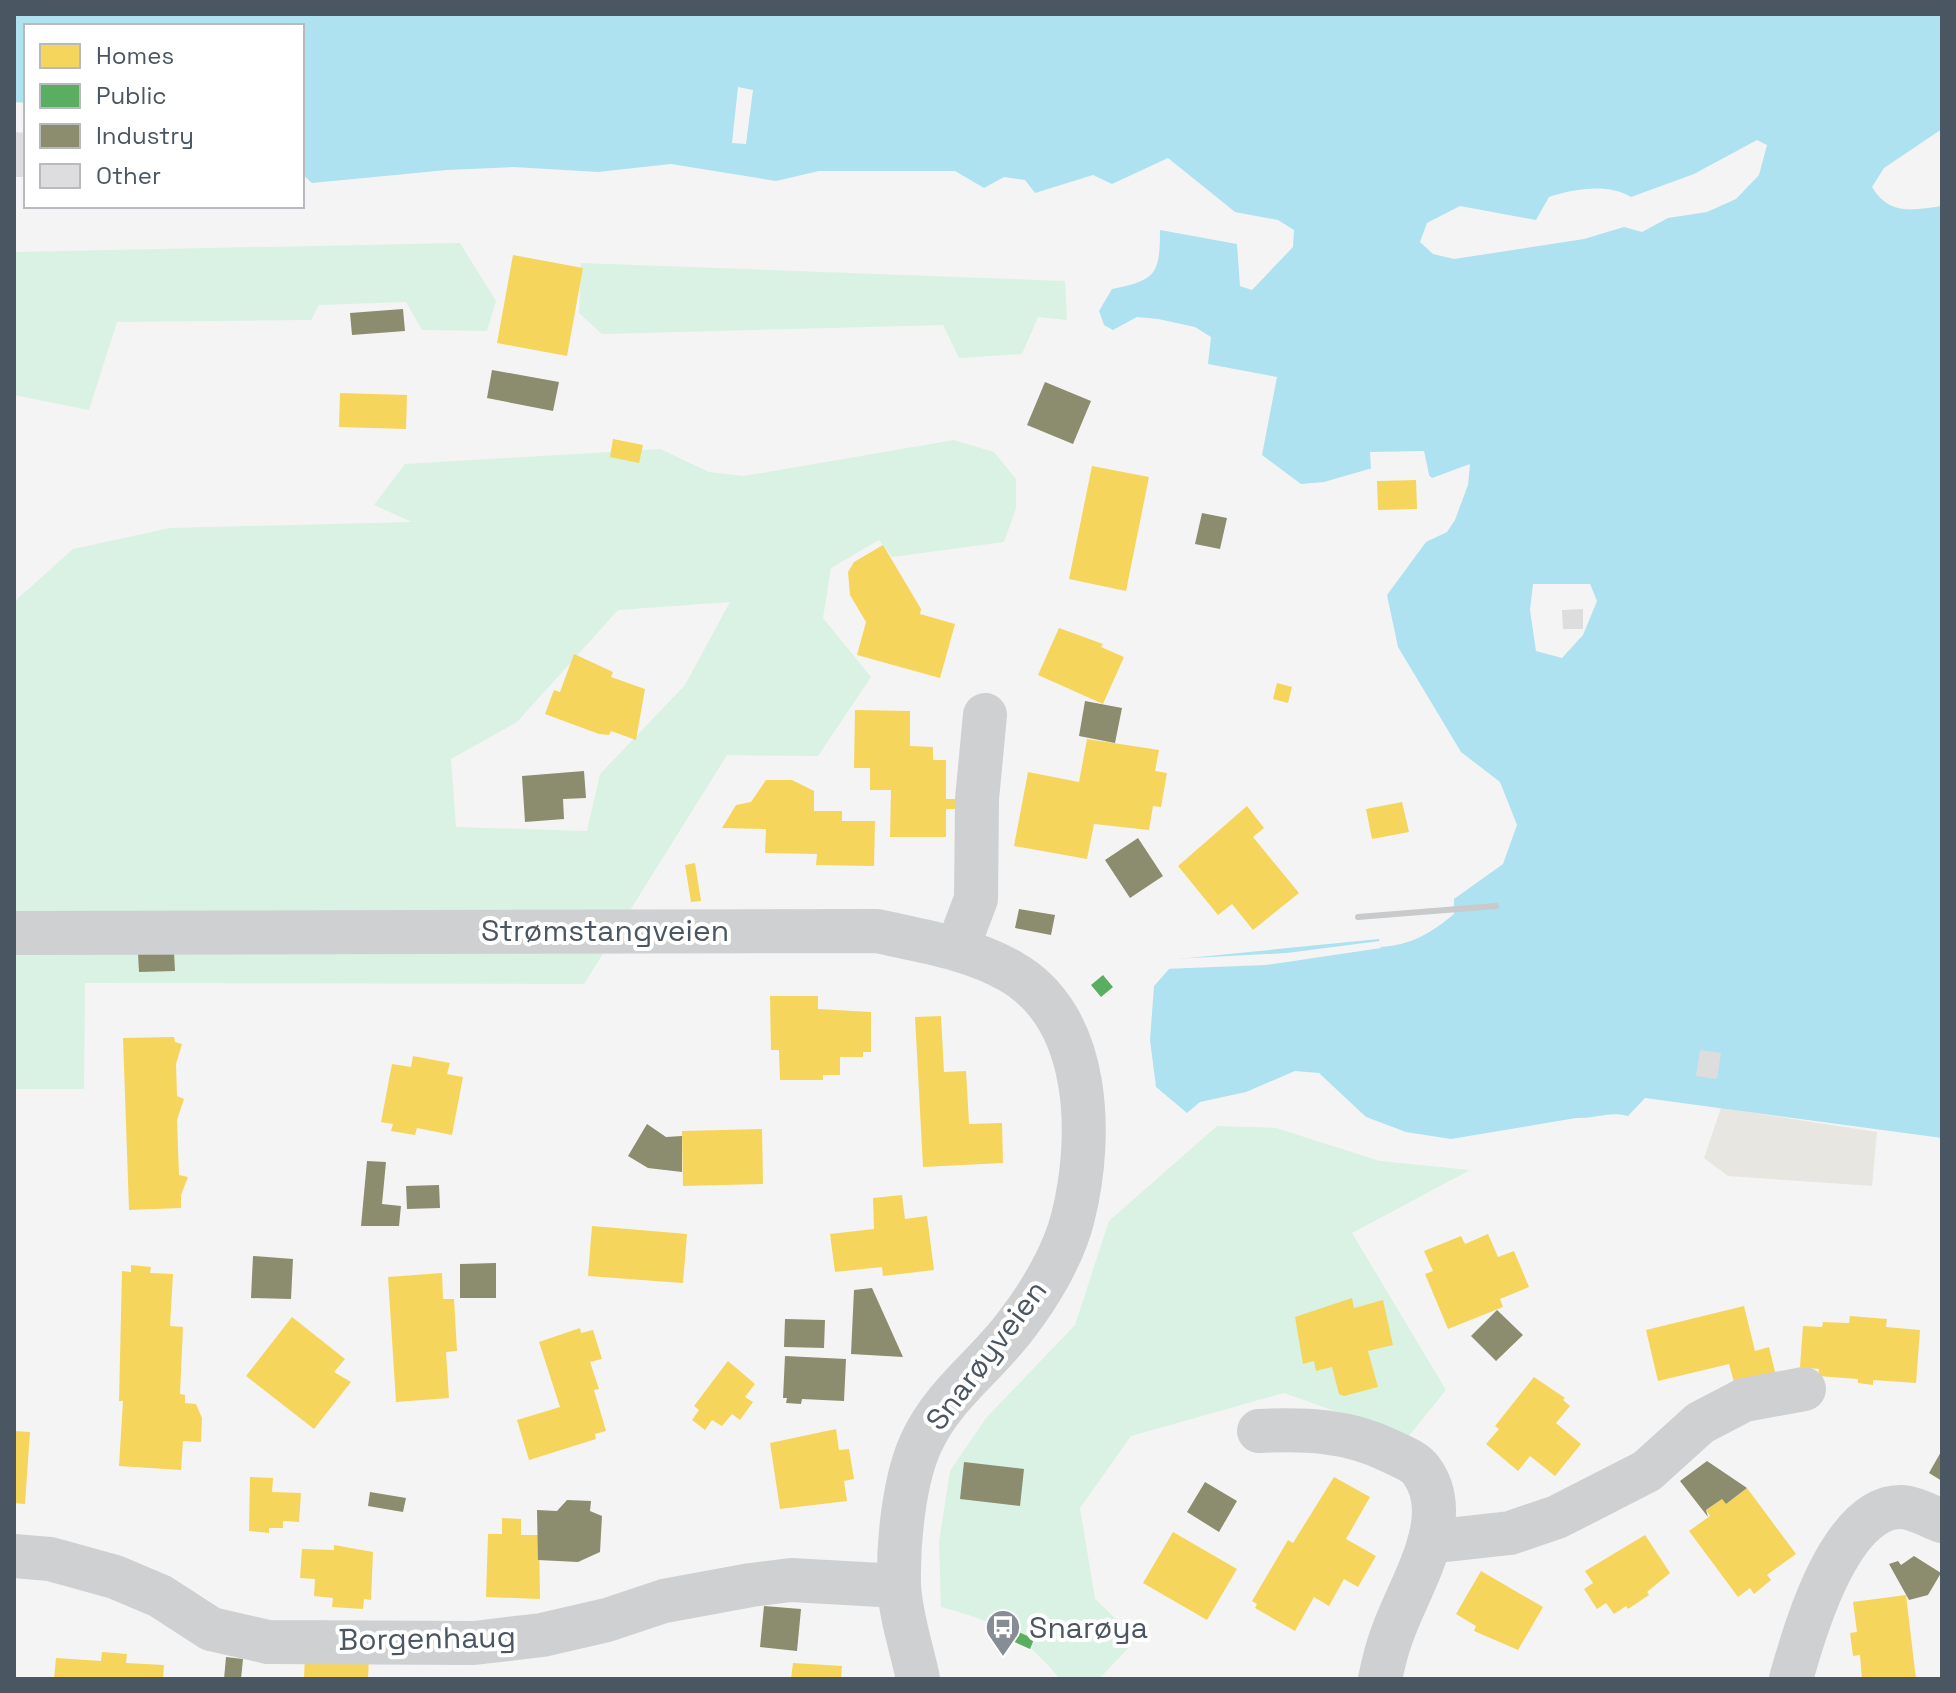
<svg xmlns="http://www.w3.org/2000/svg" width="1956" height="1693" font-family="'Space Grotesk',sans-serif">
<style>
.green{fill:#d9f2e3;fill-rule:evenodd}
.sand{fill:#e7e6e1}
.water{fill:#aee2f0;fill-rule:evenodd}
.pier{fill:#f4f4f4}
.homes{fill:#f6d55c}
.public{fill:#5aae61}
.industry{fill:#8c8c6e}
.building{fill:#ddddde}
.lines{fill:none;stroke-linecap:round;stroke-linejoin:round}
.minor{stroke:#ced0d2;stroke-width:44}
.rail{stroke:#c9cacc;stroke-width:6}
.labels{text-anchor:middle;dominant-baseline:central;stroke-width:8;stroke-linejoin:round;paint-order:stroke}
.street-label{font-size:30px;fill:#4a5661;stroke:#fff}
.poi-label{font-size:30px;fill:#4a5661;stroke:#fff;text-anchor:start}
</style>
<rect width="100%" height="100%" fill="#f4f4f4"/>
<!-- green -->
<path class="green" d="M460,243L496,301L487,331L422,330L406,302L319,305L311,320L117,322L89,410L14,395V252Z
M581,263L1065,281L1067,320L1038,317L1022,354L959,358L943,325L602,334L579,313Z
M954,440L994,452L1016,479V508L1004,542L892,557L879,540L831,568L823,618L871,677L818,756L727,755L584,984L85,983L84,1089H14V602L73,549L170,528L412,522L374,505L405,464L660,449L709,472L744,476ZM730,602L685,685L600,774L587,831L456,827L451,759L517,722L618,610Z
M1217,1126L1276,1128L1380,1161L1470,1170L1352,1233L1446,1390L1408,1437L1284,1393L1131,1436L1080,1508L1095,1599L1137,1639L1099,1679H1060C1023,1634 996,1622 941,1607L939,1542L950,1471L986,1418L1075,1325L1109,1221Z"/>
<!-- sand -->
<path class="sand" d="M1721,1108L1877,1132L1872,1186L1728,1176L1704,1158Z"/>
<!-- water -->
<path class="water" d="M14,14H1942V129L1884,168L1872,187C1890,216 1912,210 1942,206V1138L1645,1098L1628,1116C1609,1111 1596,1119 1576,1118L1451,1139L1406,1132L1366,1117L1319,1073L1295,1071L1246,1092L1200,1102L1187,1113L1156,1087L1150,1040L1154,986L1178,959L1379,939L1381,947C1411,945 1431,933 1454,914V899L1503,864L1517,825L1500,782L1461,752L1398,647L1387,595L1426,542L1447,532L1455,520L1468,485L1470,464L1432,478L1426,473L1369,469L1324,482L1301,484L1262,455L1277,377L1208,364L1211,337L1195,327L1158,319L1137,317L1113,330L1104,325L1099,311L1112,289C1155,280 1160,276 1160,230L1237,244L1240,286L1252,290L1293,247L1294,230L1278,220L1235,212L1168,158L1112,184L1093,175L1035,193L1025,180L1004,177L984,188L955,171H819L776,181L671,164L598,172L513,167L447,170L312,183L302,174V26H26V103L14,102ZM1757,140L1767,145L1759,175L1736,199L1707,212L1668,218L1642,232L1624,227L1584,239L1454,259L1433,254L1420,242L1427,223L1460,206L1536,220L1549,197C1574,189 1607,183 1631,197L1694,174ZM1533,584H1590L1597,601L1583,635L1562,658L1536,651L1530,610Z"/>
<!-- pier -->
<path class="pier" d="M738,87L753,90L746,144L732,143Z
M1424,451L1430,479L1377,474L1371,470L1370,452Z
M1380,941L1381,948L1266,965L1163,969L1172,959L1287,953Z"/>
<!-- homes -->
<path class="homes" d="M513,255L583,268L567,356L497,343Z
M340,393L407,395L406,429L339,427Z
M613,439L643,445L639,463L610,457Z
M1092,466L1149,477L1126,591L1069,579Z
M1416,480L1417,509L1378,510L1377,481Z
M883,545L921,609L920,614L955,624L940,678L857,655L866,622L850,595L848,572L854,562Z
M1059,628L1103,644L1101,647L1124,657L1103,704L1038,675Z
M574,654L613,672L611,677L645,689L636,740L611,731L609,735L599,734L545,714L554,690L560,692Z
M1277,683L1292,687L1288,703L1273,699Z
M855,710L910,711V746L933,747V760H946V799H964V809H946V837H890L891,790H870V768H854Z
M1087,739L1159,750L1155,771L1167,773L1161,807L1153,806L1149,830L1094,824L1087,859L1014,846L1028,772L1079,782Z
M766,780H792L814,791V811H842V821H875L874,866L816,865L817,854L765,853L766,829L722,828L736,805L751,802Z
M1402,802L1409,832L1372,839L1366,809Z
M1247,806L1264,828L1253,837L1299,893L1253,930L1232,904L1218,915L1178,866Z
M695,863L701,901L691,902L685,865Z
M770,996H818V1009L871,1012V1052H863V1057H840V1075H823V1080H780L779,1050H771Z
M941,1016L944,1072L966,1071L969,1124L1002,1123L1003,1163L923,1167L915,1017Z
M174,1037L175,1042L182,1044L176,1064L177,1096L184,1099L177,1120L179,1175L188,1177L181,1195V1208L129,1210L123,1038Z
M413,1056L450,1063L447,1074L463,1077L452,1135L417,1128L415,1135L391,1131L393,1124L381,1122L392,1064L411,1067Z
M762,1129L763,1184L683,1186L682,1131Z
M902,1195L905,1219L927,1216L934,1270L883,1276L882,1267L835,1272L830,1234L874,1229L873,1198Z
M592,1226L687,1234L683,1283L588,1276Z
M1488,1234L1498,1257L1514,1251L1529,1287L1500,1299L1503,1307L1448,1329L1425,1274L1433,1271L1424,1251L1461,1236L1465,1244Z
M131,1265L151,1267L150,1273L173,1274L170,1326L183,1327L180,1394L185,1395V1403L196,1404L202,1418L201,1442L183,1441L181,1470L119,1466L123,1401H119L122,1271L131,1272Z
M442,1273L443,1299H454L457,1351L446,1352L449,1398L396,1402L388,1277Z
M1352,1298L1354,1308L1383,1300L1393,1345L1368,1351L1378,1387L1344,1396L1339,1394L1332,1367L1316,1371L1314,1361L1303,1364L1295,1317Z
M1744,1306L1755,1351L1769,1347L1778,1384L1737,1393L1729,1364L1658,1381L1646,1330Z
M1850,1316L1887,1319L1886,1327L1920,1330L1916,1383L1873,1380V1385L1858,1383V1379L1818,1376L1819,1369L1800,1367L1803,1326L1822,1327L1823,1322L1849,1323Z
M292,1317L345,1359L334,1372L351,1382L314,1429L246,1376Z
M580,1328L581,1333L593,1330L602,1359L590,1362L599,1389L594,1390L606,1431L595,1434L596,1439L529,1460L517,1420L560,1407L539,1342Z
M728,1361L755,1384L745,1397L753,1402L740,1420L732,1414L722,1426L712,1420L705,1430L692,1420L699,1410L694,1406Z
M1534,1377L1565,1398L1563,1400L1570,1406L1556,1423L1581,1444L1555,1476L1530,1456L1518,1471L1486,1444L1499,1429L1495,1426Z
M836,1429L839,1450L849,1449L854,1479L844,1481L847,1501L780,1509L770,1443Z
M14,1431L30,1432L25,1504L14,1503Z
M250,1477L273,1478L272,1492L301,1493L299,1522L283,1521V1528H269V1533L249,1531Z
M1334,1477L1370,1497L1346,1539L1376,1556L1358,1587L1344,1579L1329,1606L1314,1597L1295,1631L1255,1608L1257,1604L1252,1601L1288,1540L1293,1543Z
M1747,1488L1796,1554L1767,1575L1771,1580L1754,1594L1750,1588L1738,1597L1689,1531L1710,1516L1706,1510L1722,1499L1726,1504Z
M502,1518L521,1519V1535H539L540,1599L486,1597L488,1534H502Z
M1173,1532L1237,1569L1207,1620L1143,1583Z
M1645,1535L1670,1573L1647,1592L1649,1595L1628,1609L1626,1606L1614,1614L1606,1603L1597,1609L1584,1589L1593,1583L1585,1571Z
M334,1545L373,1552L371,1600L364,1599L363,1609L332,1607L333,1598L314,1596L315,1579L300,1578L302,1549L334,1550Z
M1481,1571L1543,1607L1518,1650L1474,1631L1476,1626L1456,1614Z
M1906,1595L1916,1679H1862L1860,1655L1853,1656L1850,1633L1857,1632L1853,1602Z
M102,1652L127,1654L126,1663L164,1665L163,1679H54L56,1658L101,1661Z
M305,1653L369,1655L368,1679H304Z
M793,1663L842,1666L841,1679H791Z"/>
<!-- public -->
<path class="public" d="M1103,975L1113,987L1101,997L1091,985Z
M1012,1629L1034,1639L1030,1649L1008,1639Z"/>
<!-- industry -->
<path class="industry" d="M403,309L405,331L352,335L350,313Z
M492,370L559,382L553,411L487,398Z
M1045,382L1091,401L1073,444L1027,425Z
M1202,513L1227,518L1220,549L1195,544Z
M1085,701L1122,708L1115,743L1079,736Z
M584,771L586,798L563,799L564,819L525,822L522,776Z
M1138,838L1163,876L1130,898L1105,860Z
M1019,909L1055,915L1051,935L1015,928Z
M174,952L175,971L139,972L138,953Z
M647,1124L666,1137L682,1136V1172L648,1168L628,1156Z
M367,1161L386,1162L382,1204L401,1206L399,1226H361Z
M439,1185L440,1208L407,1209L406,1186Z
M253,1256L293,1259L291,1299L251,1298Z
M496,1263V1298H460V1264Z
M872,1288L903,1357L851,1354L854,1290Z
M1497,1310L1523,1335L1496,1361L1471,1336Z
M785,1319L825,1320L824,1348L784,1347Z
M785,1356L846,1359L844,1401L802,1399L801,1404L786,1403L787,1398H783Z
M1942,1450V1481L1929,1473Z
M1707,1461L1747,1488L1726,1504L1722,1499L1706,1510L1708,1517L1680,1481Z
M964,1462L1024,1469L1020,1506L960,1499Z
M1205,1482L1237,1501L1219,1532L1187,1512Z
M370,1492L406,1498L403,1512L368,1506Z
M567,1500L591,1501L590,1511L602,1516L600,1552L578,1562L538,1560L537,1510L557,1511Z
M1914,1556L1941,1573L1928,1595L1909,1600L1889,1564L1898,1561L1901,1565Z
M764,1606L801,1609L797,1651L760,1647Z
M226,1657L243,1659L241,1679H224Z"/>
<!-- building -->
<path class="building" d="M14,132L26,133V177H14Z
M1583,609V629H1563L1562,610Z
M1700,1050L1721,1053L1717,1079L1696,1076Z"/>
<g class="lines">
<!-- minor -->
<path class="minor" d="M14,933L877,931C922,941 970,948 1010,971C1092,1017 1093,1137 1073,1217C1064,1254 1040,1294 1017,1324C987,1365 944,1394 922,1441C904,1478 898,1543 899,1584C900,1615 912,1649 918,1679
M957,949L976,899L977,799L985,715
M1259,1431C1305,1429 1348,1430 1390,1451C1400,1456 1415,1461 1421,1470C1458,1519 1406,1590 1391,1638C1386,1651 1383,1665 1380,1679
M1429,1542L1510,1533L1557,1517L1647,1471L1700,1423L1744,1400L1804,1389
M14,1556L50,1559L115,1577L160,1596L211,1629L268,1642L474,1643L542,1635L607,1620L664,1601L751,1585L791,1580L899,1586
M1791,1679C1804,1632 1840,1506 1901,1507C1913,1507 1931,1517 1942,1521"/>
<!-- rail -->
<path class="rail" d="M1358,917L1496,906"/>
</g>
<!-- icons -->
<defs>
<g id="bus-pin" transform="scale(1.8)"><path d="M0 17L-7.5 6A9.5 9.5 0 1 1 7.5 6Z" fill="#868d94" stroke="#fff"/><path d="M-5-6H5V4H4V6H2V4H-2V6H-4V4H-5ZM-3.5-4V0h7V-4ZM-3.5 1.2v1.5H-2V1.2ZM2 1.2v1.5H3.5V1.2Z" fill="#fff"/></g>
</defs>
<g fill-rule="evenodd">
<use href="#bus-pin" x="1003" y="1627"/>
</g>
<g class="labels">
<!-- street labels -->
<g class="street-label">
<text x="605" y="930">Strømstangveien</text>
<text transform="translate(986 1355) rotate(-53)">Snarøyveien</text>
<text transform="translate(427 1638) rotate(-1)">Borgenhaug</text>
</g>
<!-- poi labels -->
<g class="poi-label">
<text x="1029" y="1627">Snarøya</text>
</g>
</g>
<!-- border -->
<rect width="1956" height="1693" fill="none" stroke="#4a5661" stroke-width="32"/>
<!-- legend -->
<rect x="24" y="24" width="280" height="184" fill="#ffffff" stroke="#b7bbc0" stroke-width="2"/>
<rect x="40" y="44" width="40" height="24" fill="#f6d55c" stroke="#b7bbc0" stroke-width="2"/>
<text x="96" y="64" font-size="24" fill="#4a5661">Homes</text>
<rect x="40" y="84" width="40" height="24" fill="#5aae61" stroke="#b7bbc0" stroke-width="2"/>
<text x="96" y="104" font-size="24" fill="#4a5661">Public</text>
<rect x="40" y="124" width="40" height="24" fill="#8c8c6e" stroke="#b7bbc0" stroke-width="2"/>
<text x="96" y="144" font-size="24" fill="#4a5661">Industry</text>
<rect x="40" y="164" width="40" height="24" fill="#ddddde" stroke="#b7bbc0" stroke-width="2"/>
<text x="96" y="184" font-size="24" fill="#4a5661">Other</text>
</svg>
